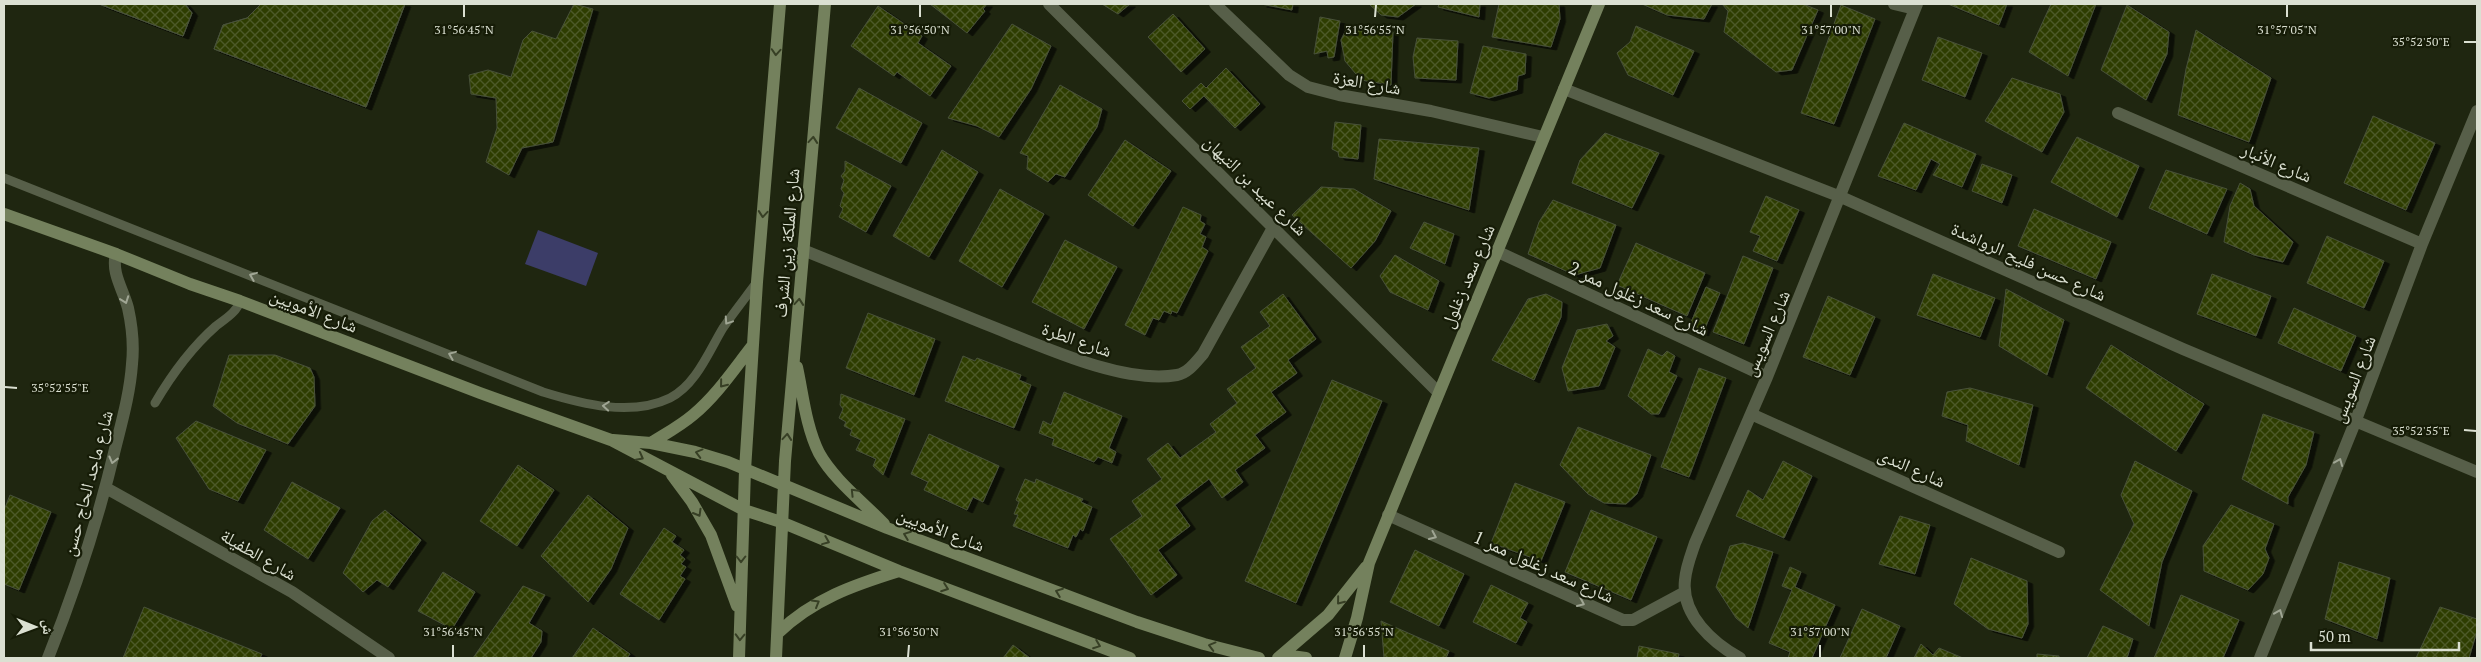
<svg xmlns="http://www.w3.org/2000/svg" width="2481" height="662" font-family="'PT Serif','Noto Naskh Arabic',serif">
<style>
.pitch{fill:#3c3d68}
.building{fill:url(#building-cross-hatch);stroke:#485139;filter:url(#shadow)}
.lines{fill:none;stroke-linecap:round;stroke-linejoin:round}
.lane{stroke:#575f49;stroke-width:9}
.street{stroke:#575f49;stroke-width:12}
.secondary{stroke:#74815d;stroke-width:12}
.oneway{stroke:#373f25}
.oneway2{stroke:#a0a694}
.ticks{fill:none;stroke:#dbe0d2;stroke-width:2}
.labels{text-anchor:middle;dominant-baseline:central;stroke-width:4.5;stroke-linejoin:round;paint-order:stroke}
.street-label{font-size:18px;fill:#dbe0d2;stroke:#161c07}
.ticks-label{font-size:12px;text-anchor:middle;fill:#dbe0d2;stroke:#161c07;stroke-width:4.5;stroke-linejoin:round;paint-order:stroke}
</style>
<defs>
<pattern id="building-cross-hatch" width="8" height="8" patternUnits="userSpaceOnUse" patternTransform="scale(1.25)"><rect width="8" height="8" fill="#2f3e04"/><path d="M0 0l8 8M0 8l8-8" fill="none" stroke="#4d5a28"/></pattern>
<filter id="shadow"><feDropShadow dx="5.5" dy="3" stdDeviation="0" flood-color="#0009"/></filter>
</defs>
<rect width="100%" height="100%" fill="#1f2610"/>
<!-- pitch -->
<path class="pitch" d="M538,230L598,253L586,286L525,264Z"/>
<!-- building -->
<path class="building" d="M99,4H185L192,13L183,36Z
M99,4H185L192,13L183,36Z
M261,4H405L366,107L214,49L223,25L247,18Z
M261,4H405L366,107L214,49L223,25L247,18Z
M574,4L593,9L553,142L522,148L509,175L486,162L497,128L496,98L471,94L469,75L488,70L511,77L523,40L532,31L556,39Z
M930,4H987L983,9L985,11L967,33Z
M1102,4H1130L1118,14Z
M1261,4H1293L1292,10Z
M1369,4H1416L1398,17L1381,15Z
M1439,4H1480L1479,17L1438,7Z
M1499,4H1559L1560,19L1551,47L1492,37Z
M1642,4H1712L1704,19L1667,15Z
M1722,4H1803L1818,10L1792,70L1776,72L1724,32L1728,11Z
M1948,4H2007L1999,25Z
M2051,4H2096L2068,76L2029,52Z
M1841,5L1875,19L1834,124L1801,113Z
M2127,5L2169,32L2167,54L2146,100L2101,70Z
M878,6L922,36L918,43L951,66L930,96L897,72L894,76L851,46Z
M1173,14L1205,49L1181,72L1148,37Z
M1320,17L1340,21L1334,57L1328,58L1327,51L1314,54Z
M1012,24L1051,46L1031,89L999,137L977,126L948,118Z
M1636,26L1694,51L1673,95L1628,75L1617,53L1630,42Z
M1347,28L1393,32L1391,85L1361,80L1345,61L1341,40Z
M2196,30L2271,78L2249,142L2178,115L2186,69Z
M1938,37L1982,53L1965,97L1922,80Z
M1417,38L1458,41L1456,80L1415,78L1413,57Z
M1483,46L1526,54L1525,74L1518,76L1517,90L1489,98L1470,93Z
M1226,68L1260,104L1235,128L1204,96L1190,109L1182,101L1201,83L1206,88Z
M2012,78L2060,94L2064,112L2042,152L1985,121Z
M1060,85L1102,109L1097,127L1065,177L1056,174L1048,182L1027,169L1028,156L1020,153Z
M859,88L922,123L901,163L836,128Z
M2373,116L2435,143L2406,210L2344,183Z
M1335,122L1361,125L1358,159L1339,157L1338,152L1332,149Z
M1904,123L1976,154L1962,187L1933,175L1940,164L1931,159L1916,190L1878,176Z
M1605,133L1659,153L1632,208L1572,183L1580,160Z
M2077,137L2139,166L2117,217L2051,182Z
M1379,139L1479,148L1469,210L1374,179Z
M1125,140L1171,171L1133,226L1088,195Z
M942,150L978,172L929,257L893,236Z
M845,161L891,186L866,232L839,217L843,209L840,206L844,193L841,189L844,180L841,176L845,171Z
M1982,164L2012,175L2002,203L1972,191Z
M2166,170L2227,189L2207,234L2149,208Z
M2240,183L2250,189L2254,206L2293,242L2283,262L2254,255L2224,242L2230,206Z
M1321,187L1354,189L1391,211L1375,241L1351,268L1292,215Z
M1000,189L1044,214L1002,287L959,261Z
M1766,196L1799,210L1777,261L1753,251L1760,236L1750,232Z
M1553,200L1616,225L1600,268L1575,275L1528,254L1539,222Z
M1183,207L1201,215L1200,221L1205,224L1200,234L1206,237L1202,247L1208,251L1177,313L1172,311L1171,314L1164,311L1159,320L1153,318L1145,335L1125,325Z
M2034,209L2111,242L2096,279L2018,246Z
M1424,222L1454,234L1445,264L1410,248Z
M2327,236L2384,261L2364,308L2307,283Z
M1065,240L1117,267L1084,329L1032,302Z
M1636,243L1705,273L1687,316L1617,285Z
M1395,255L1439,281L1428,310L1390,292L1380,276Z
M1743,256L1773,268L1744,344L1713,332Z
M1933,274L1995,298L1980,337L1917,315Z
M2212,274L2271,296L2256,336L2197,314Z
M1706,287L1720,293L1703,333L1689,327Z
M2006,289L2064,320L2047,375L1999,346Z
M1283,294L1316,339L1288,360L1297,373L1271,392L1286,412L1255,435L1265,448L1235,470L1243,482L1222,498L1209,479L1175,505L1190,526L1158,550L1177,575L1151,595L1110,539L1142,516L1132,501L1162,479L1147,459L1168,443L1180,458L1216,432L1210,424L1237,403L1227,389L1256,368L1241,347L1270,326L1260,312Z
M1546,294L1562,302L1561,317L1534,380L1492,360L1528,299Z
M1828,296L1875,317L1850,375L1803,357Z
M2294,308L2356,336L2341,371L2278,343Z
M868,313L935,339L914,395L846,368Z
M1607,324L1613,336L1606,341L1615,347L1599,386L1568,391L1562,368L1577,330Z
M2111,345L2204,404L2176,451L2086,388Z
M1648,349L1662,356L1667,351L1675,356L1669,372L1677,376L1659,414H1651L1628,396Z
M229,355H275L310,368L314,377L315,406L288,444L237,423L213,406Z
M963,356L975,361L977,358L1021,375L1019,380L1031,385L1014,428L945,401Z
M1699,368L1726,378L1689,477L1661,467Z
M1332,380L1382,401L1296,603L1245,581Z
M1970,388L2033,405L2019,465L1966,441L1968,425L1942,416L1947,392Z
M1064,392L1122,416L1109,448L1116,452L1112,463L1098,457L1094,462L1052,445L1054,439L1039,433L1043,421L1051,425Z
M841,394L905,419L883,475L873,466L876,459L856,450L861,440L850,435L852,430L844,426L846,422L839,418L843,409L840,405Z
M2263,414L2314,432L2306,465L2288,497V504L2242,479Z
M196,421L266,450L238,501L209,489L176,438Z
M1578,427L1651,455L1637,494L1626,504L1604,503L1588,494L1560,465Z
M929,434L999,466L983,502L973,497L967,510L924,490L928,482L911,474Z
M1783,461L1812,476L1784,538L1736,516L1748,490L1763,500Z
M2135,461L2192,491L2162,562L2149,626L2100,590L2134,524L2121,495Z
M518,465L554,490L517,546L480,521Z
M1025,479L1035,483L1036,479L1083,499L1081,502L1092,507L1083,531L1080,529L1076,537L1073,535L1068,548L1013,526L1018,515L1014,514L1019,502L1016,500Z
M292,482L340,508L308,559L264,530Z
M1515,483L1565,502L1541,561L1491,543Z
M10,495L51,512L19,590L4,584V510Z
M588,495L628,528L611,569L588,602L541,556Z
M2231,505L2274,524L2265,549L2269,558L2263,574L2248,590L2204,571L2203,546Z
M385,510L421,540L388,587L377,580L363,592L343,573L372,521Z
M1591,510L1657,537L1631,600L1565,572Z
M1900,516L1930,525L1915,574L1879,564Z
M664,528L676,536L672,542L684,550L680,555L685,559L681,564L686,567L680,576L685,579L659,620L620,594Z
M1743,543L1773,552L1748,628L1736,618L1716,587L1730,546Z
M1415,550L1464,574L1439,626L1390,602Z
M1971,558L2027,581L2028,624L2022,638L1988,629L1954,604Z
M2339,562L2390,578L2377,639L2325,619Z
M1790,567L1801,572L1795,587L1835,605L1812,658H1788L1790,652L1769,643L1792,590L1782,586Z
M443,572L475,592L452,629L418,611Z
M1491,585L1528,603L1520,618L1527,622L1516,643L1473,622Z
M523,586L545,595L529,623L542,631L541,642L531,658H473Z
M2181,595L2239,620L2223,658H2154Z
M144,607L262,654L260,658H123Z
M2440,607L2477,619V631L2469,658H2416Z
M1862,609L1900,626L1886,658H1840Z
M1381,621L1449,651L1446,658H1384Z
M2103,626L2133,639L2127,658H2087Z
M593,628L630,654L627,658H572Z
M1921,644L1933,655L1939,648L1963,658H1914Z
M1013,645L1030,658H1003Z
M1639,646L1679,654L1678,658H1637Z
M2037,654L2059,656V658H2037Z"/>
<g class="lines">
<!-- lane -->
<path class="lane" d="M4,178L543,392C582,404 631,417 670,398C696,385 709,351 723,328C734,312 746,297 757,282
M155,403C172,374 191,348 216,326C225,319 237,312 240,301"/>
<!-- street -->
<path class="street" d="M1049,4L1438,392
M1215,4L1289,75L1308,87L1339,95L1431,111L1543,137
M1894,4L1915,9
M1564,89L1841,197L2183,349L2477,472
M2118,113L2422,244
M803,250C863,274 923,299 983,323C1035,343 1121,385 1177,375C1188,373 1196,362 1203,354L1274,226
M1496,251L1767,377
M1751,414L2059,552
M106,488L292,592L389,658
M1388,515L1623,620H1633L1685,592
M48,658C75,590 98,521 115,449C122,421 130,393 132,364C134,345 132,326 128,308C123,289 111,273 116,254
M1740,658C1713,643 1681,615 1685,580C1686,567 1691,555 1695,543L1767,377L1917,4
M2260,658L2356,420L2422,244L2477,111"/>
<!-- secondary -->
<path class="secondary" d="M4,214L116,254L190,284L240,301L480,393L611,440L744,510L781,522L899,571L1130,658
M797,367C803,395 806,427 819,453C834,480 863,502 884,524
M613,440L651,443L695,452L728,462L887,528L1137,622L1204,644L1259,658
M651,443C665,434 680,426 693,415C717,395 734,369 753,345
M672,475L692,502L711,535L737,606
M778,633C813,599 854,585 899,571
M739,658L745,470L757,282L780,4
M776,658L785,461L825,4
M1278,658L1328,615L1366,567
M1280,658L1291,656L1306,658
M1345,658L1357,618L1369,563L1599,4"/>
</g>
<!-- one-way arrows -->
<defs><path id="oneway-chevron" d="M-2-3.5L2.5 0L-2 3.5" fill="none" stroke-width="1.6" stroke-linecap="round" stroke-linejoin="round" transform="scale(1.25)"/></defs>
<g class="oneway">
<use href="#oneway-chevron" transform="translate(776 52) rotate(94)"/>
<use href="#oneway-chevron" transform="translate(813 140) rotate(-85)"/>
<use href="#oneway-chevron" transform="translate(763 214) rotate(95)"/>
<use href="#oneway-chevron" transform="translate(799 302) rotate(-85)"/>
<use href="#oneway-chevron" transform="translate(723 384) rotate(129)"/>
<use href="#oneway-chevron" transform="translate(787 437) rotate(-85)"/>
<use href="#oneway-chevron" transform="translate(699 453) rotate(-165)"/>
<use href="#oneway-chevron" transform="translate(640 457) rotate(28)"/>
<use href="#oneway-chevron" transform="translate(854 492) rotate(-134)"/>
<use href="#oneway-chevron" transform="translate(698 513) rotate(60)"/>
<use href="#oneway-chevron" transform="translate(907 535) rotate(-159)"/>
<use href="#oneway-chevron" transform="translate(826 541) rotate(22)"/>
<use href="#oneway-chevron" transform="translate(741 559) rotate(90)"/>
<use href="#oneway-chevron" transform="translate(945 588) rotate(20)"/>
<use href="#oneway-chevron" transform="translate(1059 592) rotate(-159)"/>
<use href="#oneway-chevron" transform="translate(1340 601) rotate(129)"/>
<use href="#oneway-chevron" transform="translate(816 603) rotate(-30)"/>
<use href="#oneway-chevron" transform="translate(740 637) rotate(92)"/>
<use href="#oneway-chevron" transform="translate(1097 645) rotate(21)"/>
<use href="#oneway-chevron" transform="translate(1212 646) rotate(-165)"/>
</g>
<g class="oneway2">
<use href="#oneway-chevron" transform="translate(253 276) rotate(-158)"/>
<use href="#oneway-chevron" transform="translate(125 300) rotate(70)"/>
<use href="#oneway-chevron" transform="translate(728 321) rotate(124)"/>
<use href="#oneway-chevron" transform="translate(452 355) rotate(-158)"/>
<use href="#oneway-chevron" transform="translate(606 406) rotate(-175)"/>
<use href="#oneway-chevron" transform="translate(113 460) rotate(104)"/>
<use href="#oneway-chevron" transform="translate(2339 462) rotate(-68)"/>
<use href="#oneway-chevron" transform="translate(1433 536) rotate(24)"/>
<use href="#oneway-chevron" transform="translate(1581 603) rotate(24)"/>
<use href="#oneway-chevron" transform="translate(2279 613) rotate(-68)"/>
</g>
<!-- ticks -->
<path class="ticks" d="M464,17V5M920,17V5M1375,17L1376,5M1831,17V5M2287,17V5M2464,42H2476M5,387L17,388M2464,430L2476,431M453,657V645M908,657L909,645M1364,657V645M1820,657V645"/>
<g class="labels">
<!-- street labels -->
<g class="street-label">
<text transform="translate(1367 82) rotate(10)">شارع العزة</text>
<text transform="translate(2277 162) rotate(23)">شارع الأنبار</text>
<text transform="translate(1256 185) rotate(44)">شارع عبيد بن التيهان</text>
<text transform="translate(786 243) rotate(-85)">شارع الملكة زين الشرف</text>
<text transform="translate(2029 261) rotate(24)">شارع حسن فليح الرواشدة</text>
<text transform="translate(1467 276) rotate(-67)">شارع سعد زغلول</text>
<text transform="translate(1639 298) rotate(25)">شارع سعد زغلول ممر 2</text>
<text transform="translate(314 310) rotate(21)">شارع الأمويين</text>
<text transform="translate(1766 333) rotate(-67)">شارع السويس</text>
<text transform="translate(1077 339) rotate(19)">شارع الطرة</text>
<text transform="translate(2353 379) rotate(-69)">شارع السويس</text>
<text transform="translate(1912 467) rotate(24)">شارع الندى</text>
<text transform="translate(87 483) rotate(-75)">شارع ماجد الحاج حسن</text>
<text transform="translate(941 529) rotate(21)">شارع الأمويين</text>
<text transform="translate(259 554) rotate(30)">شارع الطفيلة</text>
<text transform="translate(1544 566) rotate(24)">شارع سعد زغلول ممر 1</text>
</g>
</g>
<g class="ticks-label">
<text x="464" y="34">31°56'45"N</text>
<text x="920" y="34">31°56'50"N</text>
<text x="1375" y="34">31°56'55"N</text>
<text x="1831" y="34">31°57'00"N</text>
<text x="2287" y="34">31°57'05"N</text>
<text x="2421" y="46">35°52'50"E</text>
<text x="60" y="392">35°52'55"E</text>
<text x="2421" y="435">35°52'55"E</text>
<text x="453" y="636">31°56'45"N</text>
<text x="909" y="636">31°56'50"N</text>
<text x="1364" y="636">31°56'55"N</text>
<text x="1820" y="636">31°57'00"N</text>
</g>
<!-- border -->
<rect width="2481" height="662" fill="none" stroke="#dbe0d2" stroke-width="10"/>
<!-- north arrow -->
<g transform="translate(35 627) rotate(91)" stroke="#161c07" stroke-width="4" paint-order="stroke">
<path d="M0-4L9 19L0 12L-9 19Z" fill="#dbe0d2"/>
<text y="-8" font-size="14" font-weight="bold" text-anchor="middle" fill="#dbe0d2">ش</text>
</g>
<!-- scale -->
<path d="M2311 642v8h148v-8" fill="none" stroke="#dbe0d2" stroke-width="2.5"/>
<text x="2318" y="642" font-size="15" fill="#dbe0d2" stroke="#161c07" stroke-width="4" paint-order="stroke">50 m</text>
</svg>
